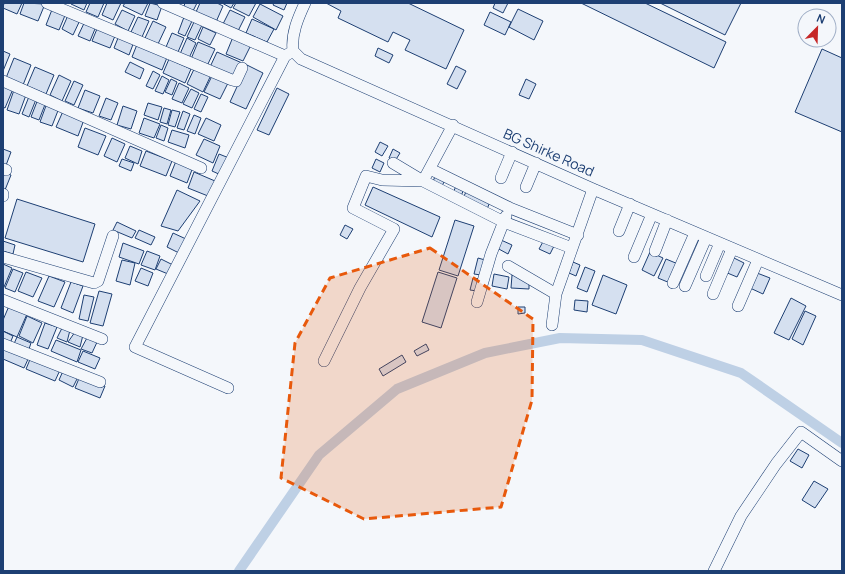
<svg xmlns="http://www.w3.org/2000/svg" width="845" height="574" font-family="Manrope,sans-serif">
<style>
.lines{fill:none;stroke-linecap:round;stroke-linejoin:round}
.canal{stroke:#bed0e5;stroke-width:10}
.building{fill:#d5e0f0;stroke:#1d3f73}
.minor-casing{stroke:#1d3f73;stroke-width:12}
.minor{stroke:#f4f7fb;stroke-width:11}
.marked{fill:#e8590c;fill-opacity:0.2;stroke:#e8590c;stroke-width:3;stroke-dasharray:8 5;stroke-linejoin:round}
.labels{text-anchor:middle;dominant-baseline:central;stroke-width:3;stroke-linejoin:round;paint-order:stroke}
.street-label{font-size:14px;fill:#1d3f73;stroke:#f4f7fb}
</style>
<rect width="100%" height="100%" fill="#f4f7fb"/>
<g class="lines">
<!-- canal -->
<path class="canal" d="M239,571L319,455L397,389L485,353L560,338L642,340L741,373L842,443"/>
</g>
<!-- building -->
<path class="building" d="M4,3H22L17,14L3,8Z
M24,3L45,4L38,21L20,14Z
M72,3H87L84,10L71,4Z
M90,3H104L98,17L86,12Z
M107,3H121L113,20L102,15Z
M125,3H148L142,15L123,6Z
M150,3L162,6L157,20L145,16Z
M185,3H197L192,13L183,9Z
M200,3H217L223,6L216,22L196,12Z
M222,3H234L231,8Z
M236,3H256L249,16L233,8Z
M274,3H287L284,10L273,5Z
M326,3H408L464,30L446,69L405,50L410,40L393,32L388,42L338,18L341,11Z
M495,3H508L503,13L493,8Z
M581,3H645L726,42L714,68Z
M660,3H741L725,35Z
M260,4L283,16L276,30L253,17Z
M53,7L66,13L59,30L46,25Z
M518,9L543,21L534,40L509,27Z
M122,10L135,16L128,31L115,24Z
M230,10L245,17L238,31L223,24Z
M490,12L511,22L505,35L484,25Z
M69,13L81,18L73,35L62,29Z
M138,17L149,21L142,37L131,32Z
M184,17L192,21L185,36L178,33Z
M86,19L97,24L90,41L78,36Z
M252,19L274,29L267,42L246,33Z
M153,21L166,27L158,44L145,38Z
M194,22L202,25L195,40L187,37Z
M99,24L117,31L110,48L92,41Z
M203,27L216,33L210,45L198,39Z
M120,33L135,39L129,55L114,48Z
M172,33L184,38L178,52L166,47Z
M233,37L251,45L243,61L226,54Z
M187,38L196,43L189,58L180,54Z
M138,42L168,55L162,70L132,57Z
M198,42L215,49L207,66L191,59Z
M378,48L393,55L389,63L375,56Z
M822,49L842,58V132L795,112Z
M3,51L10,54L3,71Z
M217,52L242,63L236,78L210,67Z
M14,58L31,65L23,85L6,78Z
M169,59L191,69L185,83L163,73Z
M130,62L144,69L140,79L125,72Z
M247,65L263,73L246,109L230,102Z
M456,66L466,71L457,89L447,84Z
M35,67L54,75L46,94L27,86Z
M195,67L211,75L203,92L187,84Z
M153,71L160,75L153,89L146,86Z
M213,74L229,81L220,99L204,92Z
M59,75L71,81L62,101L50,95Z
M162,76L169,80L163,94L155,91Z
M171,79L177,82L172,95L165,92Z
M526,79L536,84L529,99L519,95Z
M74,81L83,85L74,105L65,101Z
M179,83L189,88L182,103L172,99Z
M3,86L13,89L5,108L3,107Z
M277,88L289,94L269,135L257,130Z
M191,89L199,93L192,108L183,104Z
M14,90L26,95L19,114L7,110Z
M85,90L100,96L93,113L78,108Z
M30,94L37,97L29,117L22,114Z
M201,94L208,97L201,112L194,109Z
M106,98L118,103L111,120L99,116Z
M38,99L46,102L39,120L31,117Z
M47,103L59,108L52,126L40,122Z
M148,103L162,107L158,120L144,115Z
M123,106L137,111L131,129L117,125Z
M164,108L171,110L167,124L160,122Z
M64,109L85,117L78,136L56,127Z
M172,110L180,112L175,127L168,125Z
M183,111L190,114L184,130L177,128Z
M194,115L201,118L195,134L187,131Z
M144,118L160,124L154,138L139,133Z
M206,118L221,125L214,141L198,134Z
M161,125L168,128L164,141L156,138Z
M85,128L106,136L98,155L78,147Z
M172,130L189,135L185,148L168,142Z
M112,138L125,144L117,162L104,156Z
M204,139L220,146L213,163L196,155Z
M380,142L388,146L382,156L375,152Z
M130,146L142,151L138,164L125,158Z
M3,149L11,152L5,168L3,167Z
M393,149L400,153L395,161L389,158Z
M146,151L172,161L166,176L140,166Z
M219,154L229,158L221,175L212,171Z
M122,159L134,163L131,171L119,166Z
M376,159L384,163L380,172L372,168Z
M176,161L193,167L187,183L170,176Z
M3,172L11,175L5,190L3,189Z
M194,172L215,181L208,196L188,188Z
M436,174L446,178L441,188L432,184Z
M457,184L465,187L460,198L452,195Z
M373,187L440,217L432,237L365,205Z
M177,190L200,201L178,231L161,226Z
M467,190L490,202L487,209L463,198Z
M17,199L95,224L83,262L5,238Z
M455,220L474,226L458,276L439,270Z
M117,222L136,231L132,238L113,230Z
M345,225L353,229L347,239L340,235Z
M139,230L155,237L151,245L135,238Z
M173,233L186,239L179,253L167,247Z
M545,238L555,244L550,254L539,249Z
M501,240L512,245L508,254L497,248Z
M3,241L15,245L13,254L3,251Z
M123,243L144,251L139,264L119,257Z
M147,251L160,256L155,270L141,265Z
M650,252L663,258L654,276L642,270Z
M732,257L744,263L737,277L725,272Z
M478,258L485,260L481,275L474,274Z
M161,259L173,265L168,274L156,269Z
M666,259L678,264L670,283L658,278Z
M122,260L135,263L130,285L116,281Z
M573,262L580,265L576,276L569,273Z
M3,264L12,268L4,287H3Z
M585,267L595,271L587,292L577,288Z
M141,268L153,273L148,286L135,281Z
M13,269L23,273L15,292L5,288Z
M26,272L42,278L33,297L18,291Z
M438,272L457,278L441,328L422,322Z
M757,273L770,278L763,294L750,288Z
M494,274L509,277L507,289L492,286Z
M512,275L522,276L529,279V289L511,288Z
M603,275L627,285L616,314L592,305Z
M49,276L65,282L54,307L38,301Z
M473,278L480,279L477,291L470,290Z
M71,282L83,286L73,313L61,308Z
M99,291L112,294L103,326L90,323Z
M84,295L94,297L88,321L79,319Z
M791,298L806,306L789,340L774,333Z
M575,300L588,301L587,312L574,310Z
M9,306L27,314L17,337L3,331V320Z
M518,307H525V313L518,314Z
M805,311L816,316L803,345L792,339Z
M27,316L42,323L33,343L19,336Z
M45,323L57,327L48,349L37,345Z
M62,328L70,330L67,342L57,338Z
M3,331L13,336L9,346L3,343Z
M75,332L83,335L80,347L68,342Z
M88,336L98,340L92,353L81,349Z
M17,337L31,343L28,352L13,346Z
M56,340L81,350L77,362L51,351Z
M426,344L429,350L417,356L414,351Z
M3,347L29,357L24,368L3,359Z
M83,351L100,358L95,369L78,362Z
M402,355L406,362L383,376L379,369Z
M31,357L60,370L55,381L26,369Z
M63,371L78,377L73,387L59,380Z
M80,376L105,386L100,398L75,388Z
M798,449L809,455L802,468L790,461Z
M814,481L828,489L815,508L802,500Z"/>
<g class="lines">
<!-- minor casing -->
<g class="minor-casing">
<path id="minor" d="M47,3L232,80L236,81L242,68
M163,3L285,56
M305,3C298,18 291,34 293,51L301,59L593,189L842,295
M3,81L201,168
M393,163L423,181L504,222L572,248
M3,169L6,170
M430,169L510,208L578,235
M501,178L512,152
M526,187L536,163
M3,194V196
M619,231L630,204
M655,251L667,220
M3,257L94,283L98,281L113,236
M634,257L652,214
M508,266L556,294L552,325
M706,276L720,243
M673,283L695,233
M685,286L706,238
M556,294L593,189
M713,294L732,249
M3,300L102,339
M477,302L491,254L506,216
M738,306L758,260
M3,344L100,382
M324,361L360,288L394,229L353,208L366,176L382,180L423,181L453,125
M228,388L135,347L285,56L293,51
M714,571L741,516L776,464L801,432L842,461"/>
</g>
<!-- minor -->
<use href="#minor" class="minor"/>
</g>
<!-- marked area -->
<path class="marked" d="M430,248L533,319L532,400L501,507L364,519L281,478L295,343L330,278Z"/>
<g class="labels">
<!-- street labels -->
<g class="street-label">
<text transform="translate(549 152) rotate(24)">BG Shirke Road</text>
</g>
</g>
<!-- border -->
<rect width="845" height="574" fill="none" stroke="#1d3f73" stroke-width="8"/>
<!-- north arrow -->
<g transform="translate(817 28) rotate(23)"><circle r="19" fill="#f4f7fb" stroke="#9eadc5"/>
<path d="M0-3L7 15L0 10L-7 15Z" fill="#c62828"/>
<text y="-6" font-size="11" font-weight="bold" text-anchor="middle" fill="#1d3f73">N</text>
</g>
</svg>
